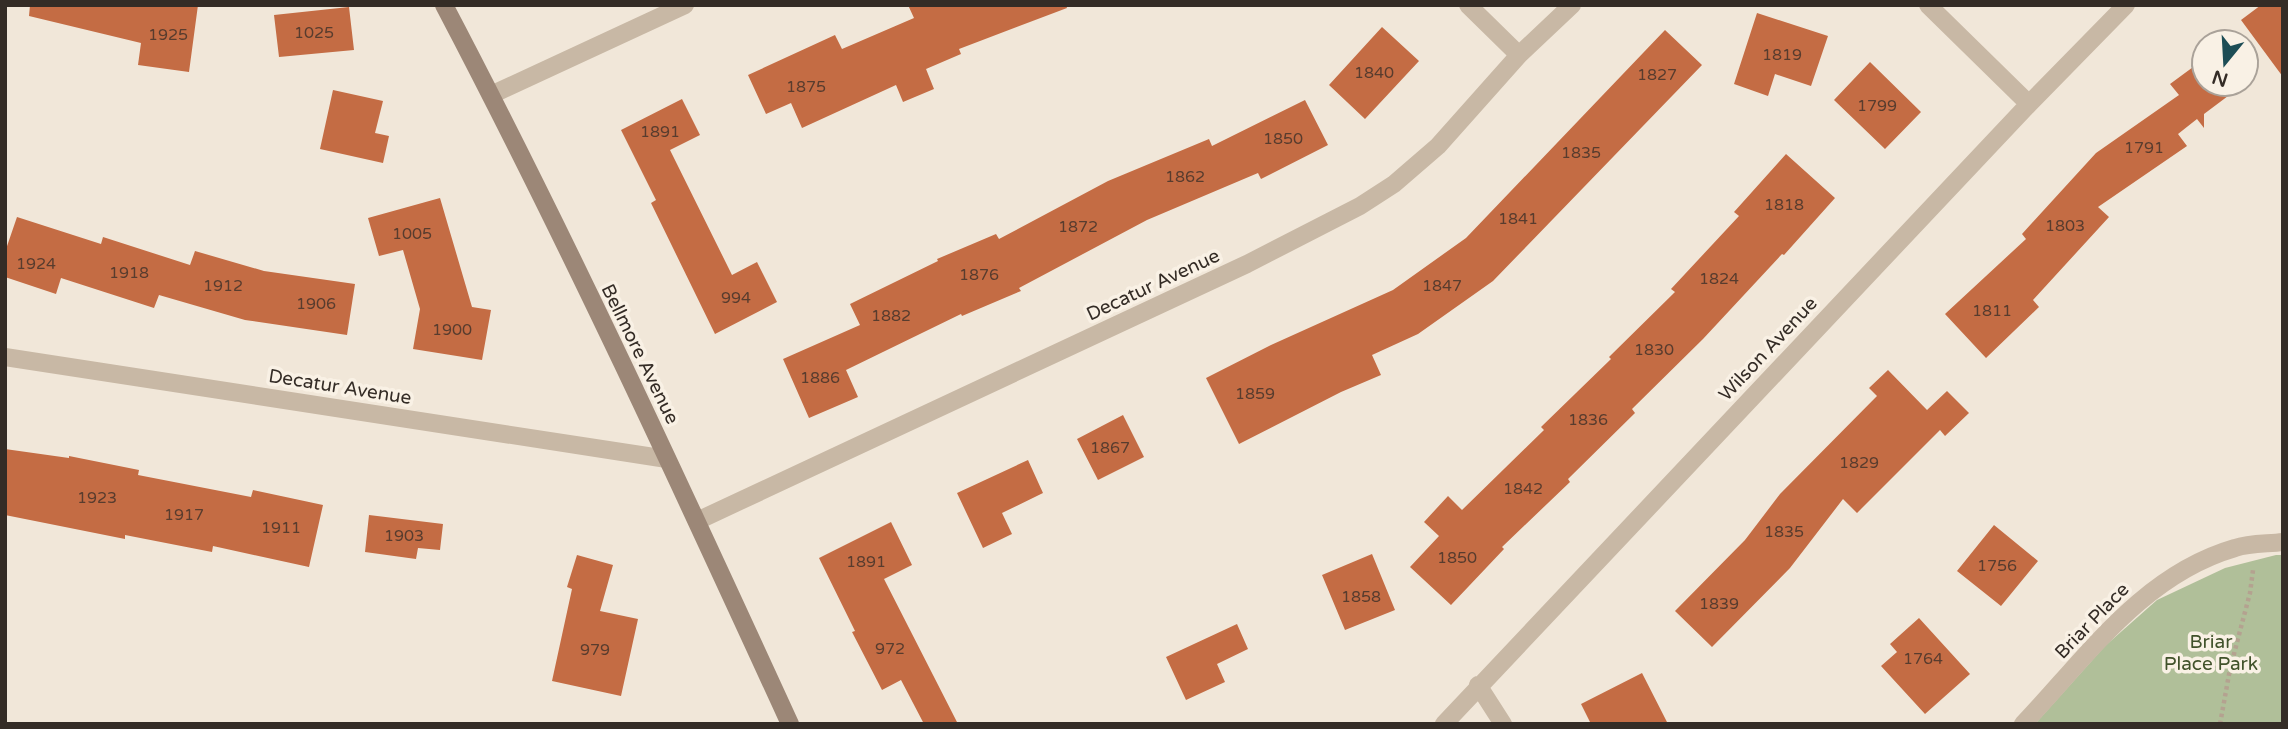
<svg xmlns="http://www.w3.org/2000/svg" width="2288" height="729" font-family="'Varela Round',sans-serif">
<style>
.green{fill:#b0bf99}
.building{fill:#c46c44}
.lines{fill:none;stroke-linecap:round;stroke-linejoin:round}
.path{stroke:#b4a290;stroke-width:4.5;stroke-dasharray:3.5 3.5;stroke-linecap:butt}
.street{stroke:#c8b8a5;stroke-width:18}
.secondary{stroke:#9c8777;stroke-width:18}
.labels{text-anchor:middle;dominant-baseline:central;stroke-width:7;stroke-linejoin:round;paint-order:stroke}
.number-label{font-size:16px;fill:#583c2e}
.street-label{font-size:19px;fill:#342c26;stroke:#f9f1e5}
.park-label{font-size:19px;fill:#41522b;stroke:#f9f1e5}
</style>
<rect width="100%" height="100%" fill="#f1e7d9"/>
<!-- green -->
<path class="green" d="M2276,555H2283V724H2035L2105,646L2157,600L2225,568Z"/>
<!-- building -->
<path class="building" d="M30,5H198L189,72L138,65L141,43L29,16Z
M908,5H1066L1067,8L959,49L961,54L926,69L934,89L903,102L896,85L802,128L791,103L766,114L748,75L835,35L842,49L914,18Z
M2261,5H2283V77L2241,20Z
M349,7L354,50L279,57L274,15Z
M1757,13L1828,36L1811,86L1775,74L1768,96L1734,84Z
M1382,27L1419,61L1365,119L1329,85Z
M1665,30L1702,65L1493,281L1418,334L1372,355L1381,375L1341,392L1239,444L1206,378L1271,345L1393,290L1466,238Z
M2204,59V84H2244L2204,114V128L2197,119L2178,134L2187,146L2098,207L2109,217L2033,300L2039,307L1986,358L1945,314L2026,239L2022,234L2096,153L2179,95L2170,84Z
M1870,62L1921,112L1885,149L1834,100Z
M333,90L383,101L375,133L389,136L383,163L320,149Z
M682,99L700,135L670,150L732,275L757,262L777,302L715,334L651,203L656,200L621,130Z
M1305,100L1328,145L1261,179L1258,173L1147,220L1019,288L1021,291L962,316L961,314L846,370L858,397L809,418L783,359L860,325L850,304L938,261L937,259L996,234L999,239L1108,181L1209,139L1212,146Z
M1786,154L1835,198L1784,255L1782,254L1703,339L1632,409L1635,413L1568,479L1570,482L1502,547L1504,549L1451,605L1410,567L1439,536L1424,522L1448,496L1462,510L1544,430L1541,427L1611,359L1609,357L1675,292L1671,289L1739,216L1734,212Z
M440,198L472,307L491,310L482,360L413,349L420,309L403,250L379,256L368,218Z
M17,217L101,244L103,237L190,265L195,251L264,271L355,284L347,335L245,320L159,295L154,308L61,278L56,294L5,277V252Z
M1888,370L1927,410L1947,391L1969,413L1945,436L1940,430L1857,513L1843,499L1790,568L1712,647L1675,611L1745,540L1780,494L1877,396L1869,388Z
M1123,415L1144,457L1098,480L1077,439Z
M5,449L69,458V456L139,470L138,475L251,497L253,490L323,505L309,567L213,546L212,552L125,535V539L5,515Z
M1028,460L1043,493L1002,513L1012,534L983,548L957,493Z
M369,515L443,524L440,550L418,548L416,559L365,552Z
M891,522L912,565L884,579L958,724H924L901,680L882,690L852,632L855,631L819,558Z
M1994,525L2038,561L2001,606L1957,571Z
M1372,554L1395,610L1345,630L1322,575Z
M577,555L613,565L600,611L638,619L621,696L552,681L572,589L567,587Z
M1919,618L1970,674L1925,714L1881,666L1897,652L1890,644Z
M1237,624L1248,649L1217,664L1225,682L1186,700L1166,657Z
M1642,673L1668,724H1591L1581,704Z"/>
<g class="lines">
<!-- path -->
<path class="path" d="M2220,724L2230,669L2250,593L2253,570"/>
<!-- street -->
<path class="street" d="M1468,5L1519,55
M1928,5L2029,104
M491,95L685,5
M5,357L667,459
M697,521L1247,264L1360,206L1394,184L1438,146L1519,55L1572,5
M1478,685L1503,724
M1444,724L2029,104L2126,5
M2023,724C2086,658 2142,575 2235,548C2250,543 2267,544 2283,542"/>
<!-- secondary -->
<path class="secondary" d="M444,5C568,241 679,482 790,724"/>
</g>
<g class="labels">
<!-- number labels -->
<g class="number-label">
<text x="314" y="33">1025</text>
<text x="168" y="35">1925</text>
<text x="1782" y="55">1819</text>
<text x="1374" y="73">1840</text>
<text x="1657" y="75">1827</text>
<text x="806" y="87">1875</text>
<text x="1877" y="106">1799</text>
<text x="660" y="132">1891</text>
<text x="1283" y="139">1850</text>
<text x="2144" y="148">1791</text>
<text x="1581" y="153">1835</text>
<text x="1185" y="177">1862</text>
<text x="1784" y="205">1818</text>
<text x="1518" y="219">1841</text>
<text x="2065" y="226">1803</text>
<text x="1078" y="227">1872</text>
<text x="412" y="234">1005</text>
<text x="36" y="264">1924</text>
<text x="129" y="273">1918</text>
<text x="979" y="275">1876</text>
<text x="1719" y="279">1824</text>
<text x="223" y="286">1912</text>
<text x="1442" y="286">1847</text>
<text x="736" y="298">994</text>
<text x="316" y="304">1906</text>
<text x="1992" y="311">1811</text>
<text x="891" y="316">1882</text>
<text x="452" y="330">1900</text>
<text x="1654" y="350">1830</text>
<text x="820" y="378">1886</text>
<text x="1255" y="394">1859</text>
<text x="1588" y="420">1836</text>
<text x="1110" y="448">1867</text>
<text x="1859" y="463">1829</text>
<text x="1523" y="489">1842</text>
<text x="97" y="498">1923</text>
<text x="184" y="515">1917</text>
<text x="281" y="528">1911</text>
<text x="1784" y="532">1835</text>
<text x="404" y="536">1903</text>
<text x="1457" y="558">1850</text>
<text x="866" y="562">1891</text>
<text x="1997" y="566">1756</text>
<text x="1361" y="597">1858</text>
<text x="1719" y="604">1839</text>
<text x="890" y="649">972</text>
<text x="595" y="650">979</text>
<text x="1923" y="659">1764</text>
</g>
<!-- street labels -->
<g class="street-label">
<text transform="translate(1153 285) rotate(-25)">Decatur Avenue</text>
<text transform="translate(1768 349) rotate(-47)">Wilson Avenue</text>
<text transform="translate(640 354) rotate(64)">Bellmore Avenue</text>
<text transform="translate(340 387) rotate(9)">Decatur Avenue</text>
<text transform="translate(2092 621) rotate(-46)">Briar Place</text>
</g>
<!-- park labels -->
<g class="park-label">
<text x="2211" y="642">Briar<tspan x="2211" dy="22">Place Park</tspan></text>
</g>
</g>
<!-- border -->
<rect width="2288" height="729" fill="none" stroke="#342c26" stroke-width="14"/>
<!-- north arrow -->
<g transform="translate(2225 63) rotate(198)"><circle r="33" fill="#f9f1e5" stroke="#aaa299" stroke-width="2"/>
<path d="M0-5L12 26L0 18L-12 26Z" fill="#1d4d55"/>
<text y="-10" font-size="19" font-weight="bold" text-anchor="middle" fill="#342c26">N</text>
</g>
</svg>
